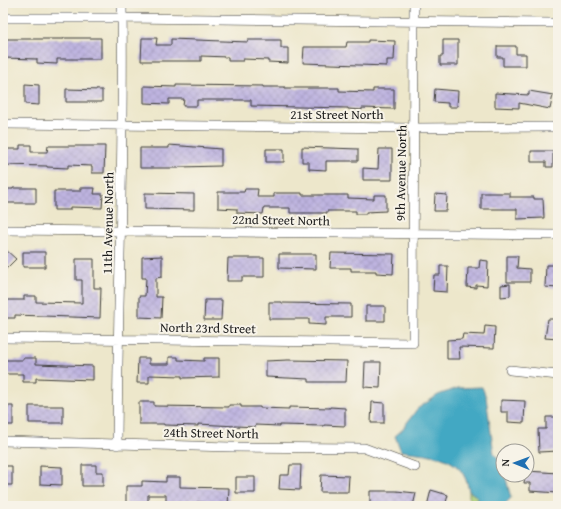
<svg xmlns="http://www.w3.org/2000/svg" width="561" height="509" font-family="'Gentium Book Plus',serif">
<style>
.wetland{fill:url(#wetland-marsh);stroke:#647449}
.water{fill:#43a8c3;stroke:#306270}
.building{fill:url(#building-cross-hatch)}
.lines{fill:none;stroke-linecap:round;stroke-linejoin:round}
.minor-casing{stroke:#3b3a36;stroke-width:10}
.minor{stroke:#fff;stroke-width:9}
.labels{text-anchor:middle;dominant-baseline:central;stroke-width:4;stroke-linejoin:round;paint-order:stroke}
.street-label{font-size:13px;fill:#1c1c1c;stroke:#f7f3e8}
</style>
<defs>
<pattern id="wetland-marsh" width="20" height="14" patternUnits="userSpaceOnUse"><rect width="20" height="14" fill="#abcd76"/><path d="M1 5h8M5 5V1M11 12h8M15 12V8" fill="none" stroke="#93af66"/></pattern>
<pattern id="building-cross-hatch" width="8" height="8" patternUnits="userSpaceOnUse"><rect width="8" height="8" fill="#beb4e0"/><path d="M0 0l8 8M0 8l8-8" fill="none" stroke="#a39ac0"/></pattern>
</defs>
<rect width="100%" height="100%" fill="#f7f3e8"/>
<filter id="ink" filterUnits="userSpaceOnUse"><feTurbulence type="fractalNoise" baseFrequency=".025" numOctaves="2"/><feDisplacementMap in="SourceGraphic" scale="8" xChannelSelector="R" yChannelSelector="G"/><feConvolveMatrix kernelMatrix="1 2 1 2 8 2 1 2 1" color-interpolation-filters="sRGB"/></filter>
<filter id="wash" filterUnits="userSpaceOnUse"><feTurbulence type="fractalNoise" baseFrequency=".012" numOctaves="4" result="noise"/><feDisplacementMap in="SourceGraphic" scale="16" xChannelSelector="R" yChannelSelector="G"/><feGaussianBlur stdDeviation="0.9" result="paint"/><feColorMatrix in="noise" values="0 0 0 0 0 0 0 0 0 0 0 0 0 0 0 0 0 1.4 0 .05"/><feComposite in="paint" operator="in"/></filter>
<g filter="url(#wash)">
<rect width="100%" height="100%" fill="#ede7cb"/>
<!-- wetland -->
<path class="wetland" d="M469,491L478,497L477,506H469Z"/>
<!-- water -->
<path class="water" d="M482,387L486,397L494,454L502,462L503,475H505L511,498L505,504V506H477L478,497L469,491C463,454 431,455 401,451L395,436L401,431L417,409L438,395L458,388Z"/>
<g id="blocks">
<!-- building -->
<path class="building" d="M64,38H101V59H57V64L37,63V59L3,58V39H64Z
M142,38H157L156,45H171V39L248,42V40H281V48H288V63L268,62V60L243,59V61H228V57L201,56V61H141Z
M368,40L395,41L394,60H387V66L303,63L304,47H346L347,42H368Z
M443,40H458V65H440V56H443Z
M497,46H516V54H526V66H503V57H497Z
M25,84L39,85V105L25,104Z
M176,85L263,86V87H285V88H339V91L373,92V89H394V109L362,108V110L348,109V108L251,106V100H197V106H183L184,99H169V104L144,103V86L176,87Z
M66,89L102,90V102H66Z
M435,89L458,91L457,107H448V103L434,102Z
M529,91L553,95L550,109L519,103V108L495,107V93L529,95Z
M20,145H31V152H47L48,146H105L104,173H92V166L68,165V168L47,167V166L3,165V149H20Z
M169,145L221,149V166L179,167V168H140V148H169Z
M302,147L358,149V161H326V170L309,169V162H302Z
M266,149H284V162H266Z
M379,149H392V180H363V168L378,169Z
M531,151H553V167H546V162H531Z
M13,188H36V203H3V189H13Z
M80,188H95L94,194H103L102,208L70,207V210H54V191H80Z
M245,189H258L257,197H274V193H302V195H348V198L374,199V195H386V211L366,212V214H356V211H327V213H290V208H264L263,214L237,213V209L218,208V192H244Z
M145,193L194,194V210L145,209Z
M481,193H510V197H534V199H543L544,218L517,219V209H481Z
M435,194L447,195L446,211H434Z
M6,250L16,259L3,272V253Z
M23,252H45V267H23Z
M331,253L394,254L393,274L376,273V271H351V268H330Z
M279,254H316V269L279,268Z
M162,256V277L156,278V297H162L161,318L139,317V296H145L146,278H142V257Z
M507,256H518L517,268L530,269V282H507Z
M228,258H264V277H242V281H227Z
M76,259H94V288H101L100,318L15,315V318H3V300H24V296H36V302L82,303V280H76Z
M480,260L488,261L487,286L476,285V288L467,287L468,268H479Z
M546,265H558V288L545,287Z
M440,266H448L447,292L433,291L434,275H440Z
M510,284V296L501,297V285Z
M205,300H222L221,320H204Z
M269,302H282V303L351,304V317H326V325L309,324V319H269Z
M366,306H385V321H366Z
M548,319H558V339L545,338Z
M485,326L495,327L494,348L459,347L460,359H447V340L462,339L463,334L484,335Z
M169,357H178V360L204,361V358H219V377L182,378V376L149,375V383H137L138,358H149V364H169Z
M23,358H36V364L93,366V380L36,378V382H23V374H3V360H23Z
M288,360L347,361L346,382H309V379L266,377V361Z
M365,362H381L380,388L364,387Z
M501,400L525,401L524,423L508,422V412H501Z
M139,402H154V406L229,407V405H241V407H260V408L289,409V407L330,408V407L345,408V426L324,425V426L280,425V426L255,425V427L198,424V426L164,425V424H139Z
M372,402L384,403V423H371Z
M3,406H13V425H3Z
M29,406H63V423H29Z
M546,417H558V451L539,452L538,429H546Z
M82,465H96V472H103V486H82Z
M290,465H301L300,490L279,489L280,475H289Z
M3,466H12V485H3Z
M40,466L62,467V485L40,484Z
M527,471L558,473V493L530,491V483H524L525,475H527Z
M321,475L349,476L348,492H320Z
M166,477H180V487L229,488L228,506H212V503L197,502V506H166V495H148V506H126V486H142V481L166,482Z
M236,477H255V493H236Z
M431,490L448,495L445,506H427Z
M370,491H396L416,493L413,506H370Z"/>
</g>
</g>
<g filter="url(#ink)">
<use href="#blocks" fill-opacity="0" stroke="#3b3a36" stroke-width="1"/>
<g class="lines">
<!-- minor casing -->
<g class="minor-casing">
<path id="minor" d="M3,18H122L551,23
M3,124L414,128L551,127
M3,230L558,235
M3,338L413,343L414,3
M510,370L558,375
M3,441L231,447L364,448L415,467
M117,445C118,297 124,150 122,3"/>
</g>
<!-- minor -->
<use href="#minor" class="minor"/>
</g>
</g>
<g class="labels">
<!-- street labels -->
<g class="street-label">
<text x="337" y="114">21st Street North</text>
<text transform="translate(401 173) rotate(-89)">9th Avenue North</text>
<text transform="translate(281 220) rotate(1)">22nd Street North</text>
<text transform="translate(108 223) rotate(-89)">11th Avenue North</text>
<text transform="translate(208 328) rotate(1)">North 23rd Street</text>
<text transform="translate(211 433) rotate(1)">24th Street North</text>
</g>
</g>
<!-- margin -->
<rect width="561" height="509" fill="none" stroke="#f7f3e8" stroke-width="16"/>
<!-- north arrow -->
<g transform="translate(515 463) rotate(271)"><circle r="19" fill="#f7f3e8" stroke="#9f9d96"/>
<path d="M0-3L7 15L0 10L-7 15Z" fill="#1f6fb2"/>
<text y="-6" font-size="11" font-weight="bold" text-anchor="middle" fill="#1c1c1c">N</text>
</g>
</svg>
